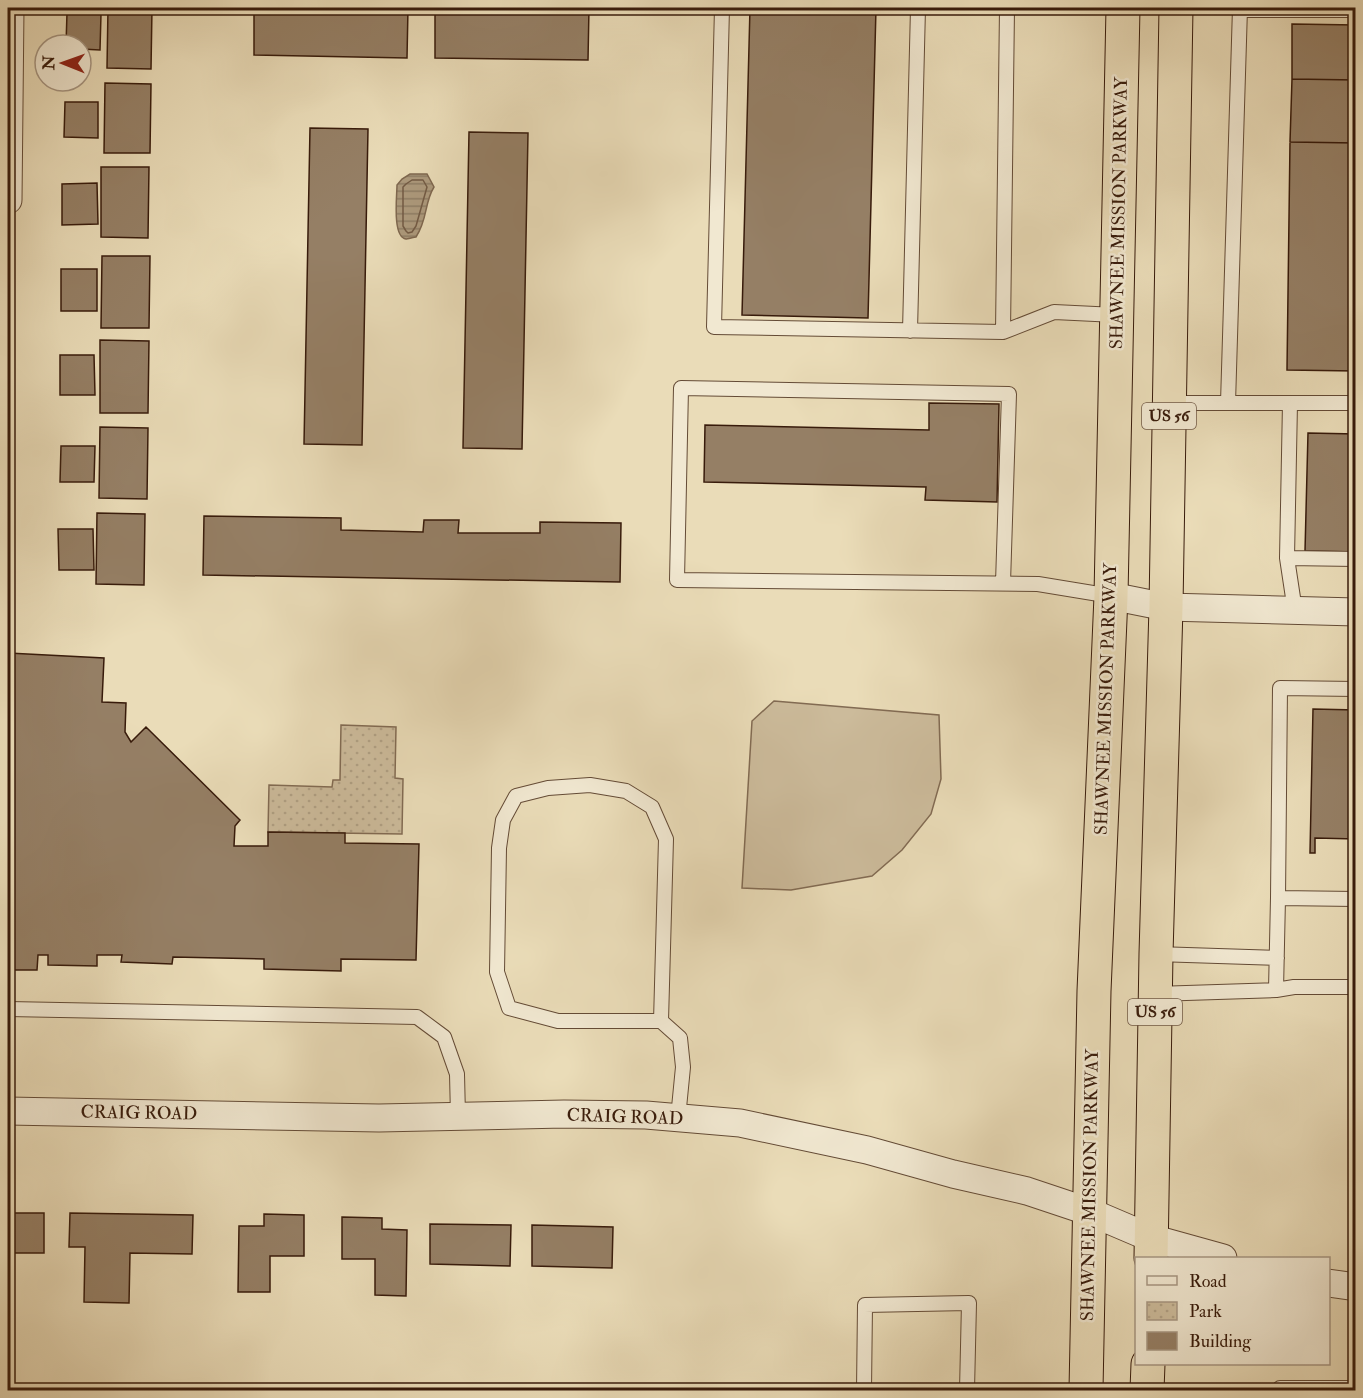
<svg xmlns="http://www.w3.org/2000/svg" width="1363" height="1398" font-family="'IM FELL Double Pica',serif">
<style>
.grass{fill:#ccbb9b;stroke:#826b53;stroke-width:1.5}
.park{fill:url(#park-dots);stroke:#826b53;stroke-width:1.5}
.water{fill:url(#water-rules);stroke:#7e674f;stroke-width:1.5}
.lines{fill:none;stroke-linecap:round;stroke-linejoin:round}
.shore{stroke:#725a44;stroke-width:1.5}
.building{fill:#957f65;stroke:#381b0b;stroke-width:1.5}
.service-casing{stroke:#644b36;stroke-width:16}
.minor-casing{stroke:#644b36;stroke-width:29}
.trunk-casing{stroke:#381b0b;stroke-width:35}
.service{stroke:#f1e8d1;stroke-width:14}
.minor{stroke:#f1e8d1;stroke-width:27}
.trunk{stroke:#eadcb8;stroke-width:33}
.labels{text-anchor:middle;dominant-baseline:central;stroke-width:5;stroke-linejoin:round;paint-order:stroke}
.shield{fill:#f1e8d1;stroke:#705846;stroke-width:1.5}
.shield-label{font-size:16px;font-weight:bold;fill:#381b0b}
.street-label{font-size:18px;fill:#381b0b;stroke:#f1e8d1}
</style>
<defs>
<pattern id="park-dots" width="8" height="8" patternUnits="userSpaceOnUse" patternTransform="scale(1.5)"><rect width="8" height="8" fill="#ccbb9b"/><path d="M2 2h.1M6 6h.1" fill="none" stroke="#b0a084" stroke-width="1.8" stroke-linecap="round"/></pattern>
<pattern id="water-rules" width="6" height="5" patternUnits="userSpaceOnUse" patternTransform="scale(1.5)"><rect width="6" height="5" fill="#ad9a7d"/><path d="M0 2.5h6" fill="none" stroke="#8e7d65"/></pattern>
</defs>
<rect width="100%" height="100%" fill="#eadcb8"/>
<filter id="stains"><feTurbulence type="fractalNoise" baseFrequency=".00333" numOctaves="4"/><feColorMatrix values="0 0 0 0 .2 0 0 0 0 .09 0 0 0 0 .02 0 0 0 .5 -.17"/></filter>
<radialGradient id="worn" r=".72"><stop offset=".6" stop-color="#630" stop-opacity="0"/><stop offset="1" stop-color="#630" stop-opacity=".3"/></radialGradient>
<!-- grass -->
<path class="grass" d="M774,701L939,715L941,779L931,814L902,850L872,876L791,890L742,888L752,721Z"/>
<!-- park -->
<path class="park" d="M341,725L396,727L395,778L403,779L402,834L268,832L269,785L332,787L333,780H340Z"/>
<!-- water -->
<path class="water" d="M410,174H427L434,187C424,203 428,219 416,237C415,237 407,239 406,239C392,237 397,196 397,185L402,179Z"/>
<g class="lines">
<!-- shore -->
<path class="shore" d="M412,180H423L427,187L416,226L412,232L408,233L406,231L403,226V187L406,184Z"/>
</g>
<!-- building -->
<path class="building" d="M108,8H152L151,69L107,68Z
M254,8H408L407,58L254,55Z
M435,8H589L588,60L435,58Z
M750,8H876L868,318L742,315Z
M67,13L101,14L100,50L81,49V45H66Z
M1292,24L1356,25V80L1292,79Z
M1292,79L1356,80V143L1290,142Z
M105,83L151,84L150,153H104Z
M65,102H98V138L64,137Z
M310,128L368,129L362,445L304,444Z
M469,132L528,133L522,449L463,448Z
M1290,142L1356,143V371L1287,370Z
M101,167H149L148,238L101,237Z
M97,183L98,224L62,225V184Z
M102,256H150L149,328H101Z
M61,269H97V311H61Z
M100,340L149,341L148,413H100Z
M60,355H94L95,395H60Z
M929,403L999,404L997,502L925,500L926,487L704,482L705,425L929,430Z
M100,427L148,428L147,499L99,498Z
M1308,433L1356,434V552L1305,551Z
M61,446H95L94,482H60Z
M97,513L145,514L144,585L96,584Z
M204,516L341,518V530L423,532L424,520H459L458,533H540V522L621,523L620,582L203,575Z
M58,529H93L94,570H59Z
M8,653L104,658L102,702L126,703L125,732L131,742L146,727L240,820L235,826L234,846H268V832L345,833V843L419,844L416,960L341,959V971L264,969V959L173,957L172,964L121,962L122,955H97V966L48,965V955H38L37,970H8Z
M1313,709L1356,710V839L1315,838V853H1310Z
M8,1213H44V1253H8Z
M70,1213L193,1215L192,1254L130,1253L129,1303L84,1302L85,1247H69Z
M264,1214L304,1215V1256H270V1292H238L239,1226H264Z
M342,1217L382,1218V1229L407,1230L406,1296L375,1295V1259H342Z
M430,1224L511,1225L510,1266L430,1264Z
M532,1225L613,1227L612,1268L532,1266Z"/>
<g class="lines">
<!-- service casing -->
<g class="service-casing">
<path id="service" d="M722,8L714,327L1003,332L1054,312L1116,315
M1240,10H1356
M910,331L918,8
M1003,332L1007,8
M1169,403H1356
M1228,403L1240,8
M1290,403L1287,558L1295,611
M1287,558L1356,559
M1003,583L1009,394L681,388L677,580L1038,584L1111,596
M1278,898L1280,688L1356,689
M1356,899L1278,898L1276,990L1294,987H1356
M1156,954L1277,958
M1155,994L1276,990
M8,1009L417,1017L444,1037L457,1074L458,1116
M661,1021L666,839L652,807L626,791L590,785L548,788L516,796L503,820L499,848L497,972L509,1008L558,1021H661L680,1038L683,1067L678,1118
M864,1390L865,1305L969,1303L967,1390
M1280,1390V1388H1356"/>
</g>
<!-- minor casing -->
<g class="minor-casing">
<path id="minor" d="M8,200L10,8
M1111,596L1166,607L1356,612
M8,1111L379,1118L564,1114L646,1115L740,1123L867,1150L953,1174L1027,1191L1090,1212L1151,1238L1223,1258
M1328,1283L1356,1287"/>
</g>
<!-- trunk casing -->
<g class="trunk-casing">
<path id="trunk" d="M1151,1258L1156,954L1166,607L1176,8
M1086,1390L1094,991L1111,596L1123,8
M1147,1390L1148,1364"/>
</g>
<!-- service -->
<use href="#service" class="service"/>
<!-- minor -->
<use href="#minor" class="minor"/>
<!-- trunk -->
<use href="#trunk" class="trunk"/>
</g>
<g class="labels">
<!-- shield labels -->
<g class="shield">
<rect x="1142" y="403" width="54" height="26" rx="4.5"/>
<rect x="1128" y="999" width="54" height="26" rx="4.5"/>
</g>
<g class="shield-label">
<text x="1169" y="416">US 56</text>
<text x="1155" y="1012">US 56</text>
</g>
<!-- street labels -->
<g class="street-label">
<text transform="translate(1119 213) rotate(-89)">SHAWNEE MISSION PARKWAY</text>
<text transform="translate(1106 699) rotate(-88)">SHAWNEE MISSION PARKWAY</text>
<text transform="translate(139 1113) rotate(1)">CRAIG ROAD</text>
<text transform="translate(625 1117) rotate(2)">CRAIG ROAD</text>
<text transform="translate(1090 1185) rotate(-89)">SHAWNEE MISSION PARKWAY</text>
</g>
</g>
<!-- margin -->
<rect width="1363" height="1398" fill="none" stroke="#eadcb8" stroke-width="30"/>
<rect x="9" y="9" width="1345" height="1380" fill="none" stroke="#381b0b" stroke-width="3"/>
<rect x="15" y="15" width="1333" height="1368" fill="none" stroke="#381b0b" stroke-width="1.5"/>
<!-- legend -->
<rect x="1135" y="1257" width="195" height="108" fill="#f1e8d1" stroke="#a79682" stroke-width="1.5"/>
<rect x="1147" y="1276" width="30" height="9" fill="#f1e8d1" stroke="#a79682" stroke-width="1.5"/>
<text x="1189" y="1287" font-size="18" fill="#381b0b">Road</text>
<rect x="1147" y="1302" width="30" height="18" fill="url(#park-dots)" stroke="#a79682" stroke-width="1.5"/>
<text x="1189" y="1317" font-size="18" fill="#381b0b">Park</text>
<rect x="1147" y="1332" width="30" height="18" fill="#957f65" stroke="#a79682" stroke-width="1.5"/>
<text x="1189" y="1347" font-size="18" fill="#381b0b">Building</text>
<!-- north arrow -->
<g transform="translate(63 63) rotate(271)"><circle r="28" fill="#f1e8d1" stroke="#a79682" stroke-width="1.5"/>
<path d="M0-4.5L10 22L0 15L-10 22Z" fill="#8f2418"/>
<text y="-9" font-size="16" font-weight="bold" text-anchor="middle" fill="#381b0b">N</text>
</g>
<rect width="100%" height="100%" filter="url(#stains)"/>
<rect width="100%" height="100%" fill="url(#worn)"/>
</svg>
